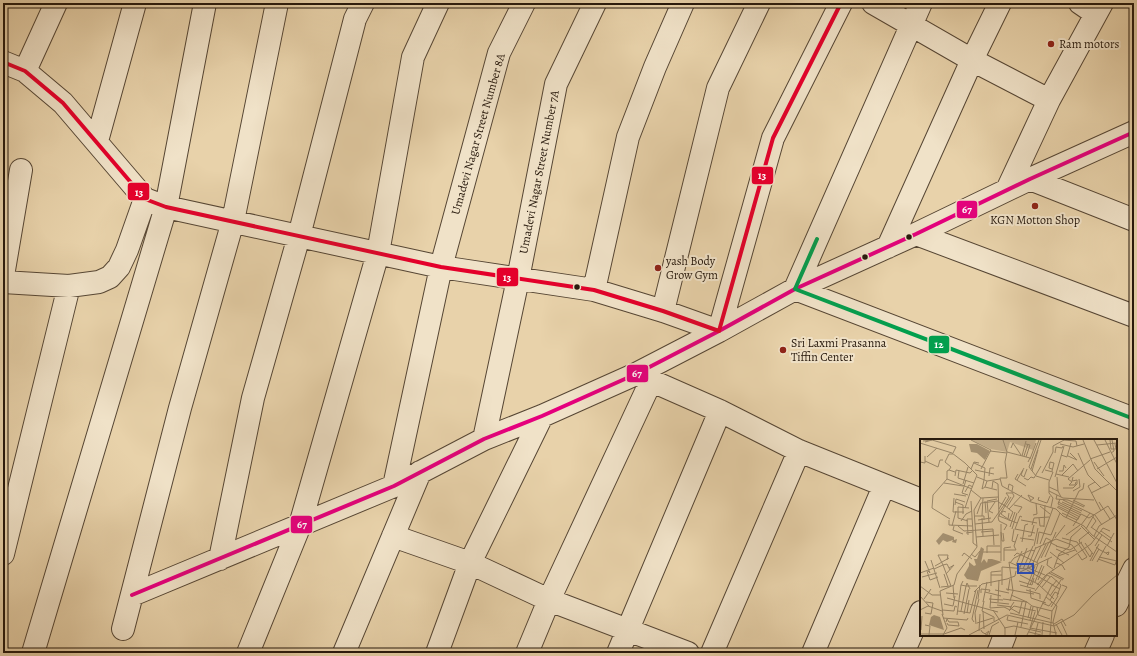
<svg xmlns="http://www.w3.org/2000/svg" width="1137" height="656" font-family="Alegreya,serif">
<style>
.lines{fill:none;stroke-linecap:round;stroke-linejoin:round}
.street-casing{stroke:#564634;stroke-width:24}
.street{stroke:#f0e2c8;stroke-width:22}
.bus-1-casing{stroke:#f0e2c8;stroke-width:7}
.bus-2-casing{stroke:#f0e2c8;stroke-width:7}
.bus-3-casing{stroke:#f0e2c8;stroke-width:7}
.bus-1{stroke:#e5007d;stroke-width:4}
.bus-2{stroke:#029f4e;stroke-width:4}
.bus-3{stroke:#e4002b;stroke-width:4}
.poi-dot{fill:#8f2418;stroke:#f0e2c8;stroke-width:1.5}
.bus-dot{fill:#26180c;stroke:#f0e2c8;stroke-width:1.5}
.labels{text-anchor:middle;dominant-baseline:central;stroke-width:4;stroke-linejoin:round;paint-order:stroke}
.poi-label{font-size:12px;fill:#26180c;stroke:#f0e2c8;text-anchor:start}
.street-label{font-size:12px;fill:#26180c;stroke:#f0e2c8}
.inset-road{fill:none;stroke:#9a886b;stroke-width:1}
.view{fill:#1d4ed8;fill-opacity:0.15;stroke:#1d4ed8;stroke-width:2}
.inset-edge{fill:none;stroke:#26180c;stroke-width:2}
.line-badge{stroke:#f0e2c8;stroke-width:1.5}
.badge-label{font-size:11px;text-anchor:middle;font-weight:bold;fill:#fff}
</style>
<rect width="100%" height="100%" fill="#e8d2aa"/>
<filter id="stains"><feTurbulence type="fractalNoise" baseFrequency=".005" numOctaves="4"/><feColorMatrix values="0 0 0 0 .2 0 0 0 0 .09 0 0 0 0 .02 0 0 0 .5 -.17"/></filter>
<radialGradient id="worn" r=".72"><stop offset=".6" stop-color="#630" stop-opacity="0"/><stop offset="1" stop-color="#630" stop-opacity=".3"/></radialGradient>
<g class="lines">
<!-- street casing -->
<g class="street-casing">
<path id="street" d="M873,3L972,60L1049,100
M921,3L795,289L1134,419
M1080,3L1096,14
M3,62L25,71L63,103L145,199L166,207L441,267L594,290L663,311L719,331L773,138L841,3
M25,71L56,3
M97,141L135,3
M1030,179L1134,220
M1007,190L1049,100L1102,3
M916,234L1134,316
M888,247L972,60L1000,3
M3,276L21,170
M3,282L69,286L99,282L110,277L119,267L127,250L145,199
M594,290L628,137L655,67L683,3
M663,311L718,88L759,3
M636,374L720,411L799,451L921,500
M484,439L518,279L556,84L595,3
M394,486L441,267L499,53L524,3
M393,536L470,563L549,600L688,653
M3,554L69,286
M220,559L253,398L299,236L355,19L363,3
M132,595L394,486L484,439L542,416L636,374L719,331L795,289L916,234L1030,179L1134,132
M1116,605L1134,569
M123,629L180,408L233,221L277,3
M33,653L166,207L205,3
M248,653L300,525L378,253L413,57L438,3
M344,653L420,472
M437,653L470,563L542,416
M527,653L549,600L651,381
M618,653L720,411
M712,653L799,451
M813,653L884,486
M903,653L921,612
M998,653L1005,635
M1095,653L1103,635"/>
</g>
<!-- street -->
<use href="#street" class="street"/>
<!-- bus-1 casing -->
<g class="bus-1-casing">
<path id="bus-1" d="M132,595L394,486L484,439L542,416L636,374L719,331L795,289L916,234L1030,179L1134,132"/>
</g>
<!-- bus-2 casing -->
<g class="bus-2-casing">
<path id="bus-2" d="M817,239L795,289L1134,419"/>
</g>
<!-- bus-3 casing -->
<g class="bus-3-casing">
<path id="bus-3" d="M3,62L25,71L63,103L145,199L166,207L441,267L594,290L663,311L719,331L773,138L841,3"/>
</g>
<!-- bus-1 -->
<use href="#bus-1" class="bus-1"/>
<!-- bus-2 -->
<use href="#bus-2" class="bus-2"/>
<!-- bus-3 -->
<use href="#bus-3" class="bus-3"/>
</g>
<!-- markers -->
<g class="poi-dot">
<circle cx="1051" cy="44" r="4"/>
<circle cx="1035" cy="206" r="4"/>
<circle cx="658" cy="268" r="4"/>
<circle cx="783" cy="350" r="4"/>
</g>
<g class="bus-dot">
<circle cx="909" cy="237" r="3.5"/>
<circle cx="865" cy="257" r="3.5"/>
<circle cx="577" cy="287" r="3.5"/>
</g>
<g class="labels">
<!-- poi labels -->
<g class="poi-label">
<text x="1059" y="44">Ram motors</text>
<text x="1035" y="220" text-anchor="middle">KGN Motton Shop</text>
<text x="666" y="261">yash Body<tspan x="666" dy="14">Grow Gym</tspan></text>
<text x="791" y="343">Sri Laxmi Prasanna<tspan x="791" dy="14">Tiffin Center</tspan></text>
</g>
<!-- street labels -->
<g class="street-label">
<text transform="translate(478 134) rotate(-74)">Umadevi Nagar Street Number 8A</text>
<text transform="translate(539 172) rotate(-79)">Umadevi Nagar Street Number 7A</text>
</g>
</g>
<!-- overview -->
<g transform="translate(920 439)">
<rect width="197" height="197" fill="#e8d2aa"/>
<path d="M52,1H116L113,11L90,3L87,13L71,10Z" fill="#c7b28f"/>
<path d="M49,5H57L70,12L65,21L57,14L51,13ZM23,94L34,98V101L37,100L36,104L32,103L33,101L27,103L23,101L19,106L16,102ZM61,108L64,110L61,124L64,120L67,124L68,120H72L82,123L61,132L58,142L47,140L44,136L49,127V123L54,127L56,126L54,120H57ZM14,176L20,178L24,191L9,186L11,178Z" fill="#a69374"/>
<path class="inset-road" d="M12,1L36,8L33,14M51,1L71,11L61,30M83,1L87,13L85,23L87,39H80L82,47L111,63L136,70L143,77L164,87L172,96L197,113M119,1L109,28L116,37L129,41M143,1L156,2L157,7M163,1L175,30L197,52M174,1L197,44M185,1L197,25M190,1L191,10H196L195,5M3,2L12,1L5,3M0,4L32,14L45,24L57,36L51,51L61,59L78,58M140,5L153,8L164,5M177,6L197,4M91,9L93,4L101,16M70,12L87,14M87,13L110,19L108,23M135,14L136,8L142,9L143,7M158,14L168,36L181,49M191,14L194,12L192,1M141,16L147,18L151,4M102,17L106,2M104,17L108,5M148,17L157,21L150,14M7,18L17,9M106,18L110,6L106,5M110,20L116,4M170,20L190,13M5,22L18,28L20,21H23M0,23L5,24V17M25,23L31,28L29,31L35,33M25,23L29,15H33M174,23L184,37M54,24L65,29L64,41M51,30L54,23L59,24M111,30L121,1M177,30L197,18M29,31L27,32V40L13,56L12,69L30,80M55,31L74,35M103,31L101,36L104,38L107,30M125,31L133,33L129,43V54L133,59L131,68M39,32L38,39L54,44M112,32L118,11M132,32L134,24L130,23L129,29L132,30M139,32H143L144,26L146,29M122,34L133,13V7L144,1M98,35L95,40L106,47M136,35L149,38M142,36L153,25L158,32M35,37L36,31L50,34L52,32M69,37L70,29H74M57,38L67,42L80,40M135,38L144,7M137,38L138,52M104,39L108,41L111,38L114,39L121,27M27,40L52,50M46,41L42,54L48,56M64,41L62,50L65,48M97,41L104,29M67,42L65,48L77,51M156,43L155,46H149L152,43L148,40L170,21M175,43L168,47L181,72M24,44L43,47M43,45L48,28M129,48L138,52L141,58M72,49L73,42L78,45L79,77L97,84M143,49H153L157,45V41L152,42L153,38M88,50L89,45L93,47L92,52M129,52L143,59L174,61M153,52L160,48L159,40M45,53L49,46L53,48M171,54L189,45M34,55L46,57M137,56L136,60L148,61L164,68M119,58L118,61L127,64L130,57M34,59L33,73H44M140,60L138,65L161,76M143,61L174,76M153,61L165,67M51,62L53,93M65,62L66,74M110,62L114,59L108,56L111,62M35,63L43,66V75M78,63L84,66L89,58L86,54H92M138,63L161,74M142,63L162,72M179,63L190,80M35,66L36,60L45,63M94,66L102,68L98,74M120,67L130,75M138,67L160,78M87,68L94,57L92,53M137,68L159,80M45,69L51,51M79,70L86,58M89,70L93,73L89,82M86,73L83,72L81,75L88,80L89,74M73,74L69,72L75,63M142,74L157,81M57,75L61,64L78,62M113,76L117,75L116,64M175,76L182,86M55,77H64V81M62,77L63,59M102,78L100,77L95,90L115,94M62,79L63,97M119,79L120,87H124M146,79L159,52L163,50L164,44M29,81V86L52,87M58,81L71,79M101,81L117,84M41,82L46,75L52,72M48,82L38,79V68L49,69M69,83L67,62L77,60M55,85L54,71L61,59M81,85V122M112,86L114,79L129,78M161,86L170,74M32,87L36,72M34,87L33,91L43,95M38,87L44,92L73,90L74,106M153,87L161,75L169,79L188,67L197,81M161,87L175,101M90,88L95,73M124,88L125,66M171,88L192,103M171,89L176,82L173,78M92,90L97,74M94,90L92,102L95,103M166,90L174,76M84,91L87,86L79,82L78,78L91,58M181,92L191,99M61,93L73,92M81,93L82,102H84L83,94M46,94L53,93V104L57,107M48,96L47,80H52M146,96L160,86M108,97H111L114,86M174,97L179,87L197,76M56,98L79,96M100,99L114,101M135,99L145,86M142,99L157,103L167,118L162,121L158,115M102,103L105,86L108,85M160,104L159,101L169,93M161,104L170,118L172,114M165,104L173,115M117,105L119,93L131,96L140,74M120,105L133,69M123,106L126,99L132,102M114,107L118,89M136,107L150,111L162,103M175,107L182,96M187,107L194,94M176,108L180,111L186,114L188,116L189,113L186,114M116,109L136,100L152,106L157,113M136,110L149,116M84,111H96L94,107L98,95M63,113H81M130,113L144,124M67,114V107H80M51,115L55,118L60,112M18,116L23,126L27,125L30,131M18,116H28L27,121M42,117L44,114L52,120M94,117L97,114L118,124M138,117L155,111M125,118L136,93M179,118L197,122M121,119L129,103L137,107M128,120L127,126L134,131M178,120L195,126L197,120M11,121L20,149M5,122L10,134L8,132M84,122V109L91,108M170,122L179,105M172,122L179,110M117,123L126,105M177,123L186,107M90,124L94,119L111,111L115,112M136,124L142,126L145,131M96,126L102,112M15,127L29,119M109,127L108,129L125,136M111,128L121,107M134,129L139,115L149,108L151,98L161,89M14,130L23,126L31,147L21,148M103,130L113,107M107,131L133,146L137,141M7,132L10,141L18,138M100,133L132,118M131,133L144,140M0,134L14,129M98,134L107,109M129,134L143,141M24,135L28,147M26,135L34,126L29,129M71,136H82V146M82,136V128L107,130L116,108M100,136L118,145L134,160M131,137L141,146L137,157M2,138L17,134M118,141L124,127M43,142L41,146L46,147L47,144L50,150M99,142L112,146L114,139M115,143L122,126M33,146L34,159M100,146L115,150M110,146L118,125M117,146L126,136L171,105L183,89L190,92M0,147L12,156H20M71,147V133L81,132M107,148L115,127M122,148L130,138M86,150L102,153M110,150L111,159L126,164M75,151L89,154M106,151L120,155V160M88,152L90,140M115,152L127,136L131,138M54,153L62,145L87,140L95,137L96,132M65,153L81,157M102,153L114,155M26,154L38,155M61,154V150L70,151L69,153M71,156L70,169L84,168L90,171M91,156L107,163M0,157L9,167M130,157L141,141M126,158L137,167L133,183L136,196M27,159L78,173M4,160L11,150M58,160L60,146M69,160L83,161M83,160L107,163L112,167L132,172M130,161L135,153L139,155M64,162L62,172L74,178V182M90,162L93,152L89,123L100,128M63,163L67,143M70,163L89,165M78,163L79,141M94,163L90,169L99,174M122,164L129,167L132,163M24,165L33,167L35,157M77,166L92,168M117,168L118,176L130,180M131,168L138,157M0,171L8,167L22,172M22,171L34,172L35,167L37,168M73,171L85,189V196M38,172L50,174L56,151M41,172L46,147H57M63,172L64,190M89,172L94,167L116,172M5,174L11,175L13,164L6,163M47,174L49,161M90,174L133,184M22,175L27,189L23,196M44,175L49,150M99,175L102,163M23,176L20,152L34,146L37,135L57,108L55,85L72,83L84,66L89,70L102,56M37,176L41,146M88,177L87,181L108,185M23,179L47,181L48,179M108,179L111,167M110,181L113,168M26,183L27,180L29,183H38L39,187L28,186L27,184M54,183L52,180L58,151M141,183L147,196M57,184L73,179M56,185L55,174L59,160M134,185L142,180L146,187M136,185L142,196M5,186L10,187L9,196M101,188L106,163M84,189L94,187L121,193M110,189L137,194M110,189L115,173M1,191L2,177M61,191L62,193L67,196L69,192L65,195M59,192L60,175M109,193L121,196M0,195H24L41,189L45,191M49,196L87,176L134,187L154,176L173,156L197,136M69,196L72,187L79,183M95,196L98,183M107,196L132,146L140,150M115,196L118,184M122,196L123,183M130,196L132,172L147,148L142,146"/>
<path class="view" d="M98,125H113V134H98Z"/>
<rect width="197" height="197" class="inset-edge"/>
</g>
<g class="line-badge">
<rect x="751" y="166" width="23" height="19" rx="4" fill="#e4002b"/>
<rect x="127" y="182" width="23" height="19" rx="4" fill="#e4002b"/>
<rect x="956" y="200" width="22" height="19" rx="4" fill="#e5007d"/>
<rect x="496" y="267" width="23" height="20" rx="4" fill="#e4002b"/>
<rect x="928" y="335" width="22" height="19" rx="4" fill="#029f4e"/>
<rect x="626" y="364" width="23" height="19" rx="4" fill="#e5007d"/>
<rect x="290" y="515" width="23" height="19" rx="4" fill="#e5007d"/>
</g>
<g class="badge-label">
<text x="762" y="179">13</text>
<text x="139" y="196">13</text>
<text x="967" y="213">67</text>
<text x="507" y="281">13</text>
<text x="939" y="348">12</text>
<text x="637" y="377">67</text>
<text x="302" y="528">67</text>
</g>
<!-- margin -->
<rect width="1137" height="656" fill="none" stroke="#e8d2aa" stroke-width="16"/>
<rect x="4" y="4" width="1129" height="648" fill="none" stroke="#26180c" stroke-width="2"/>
<rect x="8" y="8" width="1121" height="640" fill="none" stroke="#26180c"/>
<rect width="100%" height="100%" filter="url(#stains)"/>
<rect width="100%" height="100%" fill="url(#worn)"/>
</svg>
